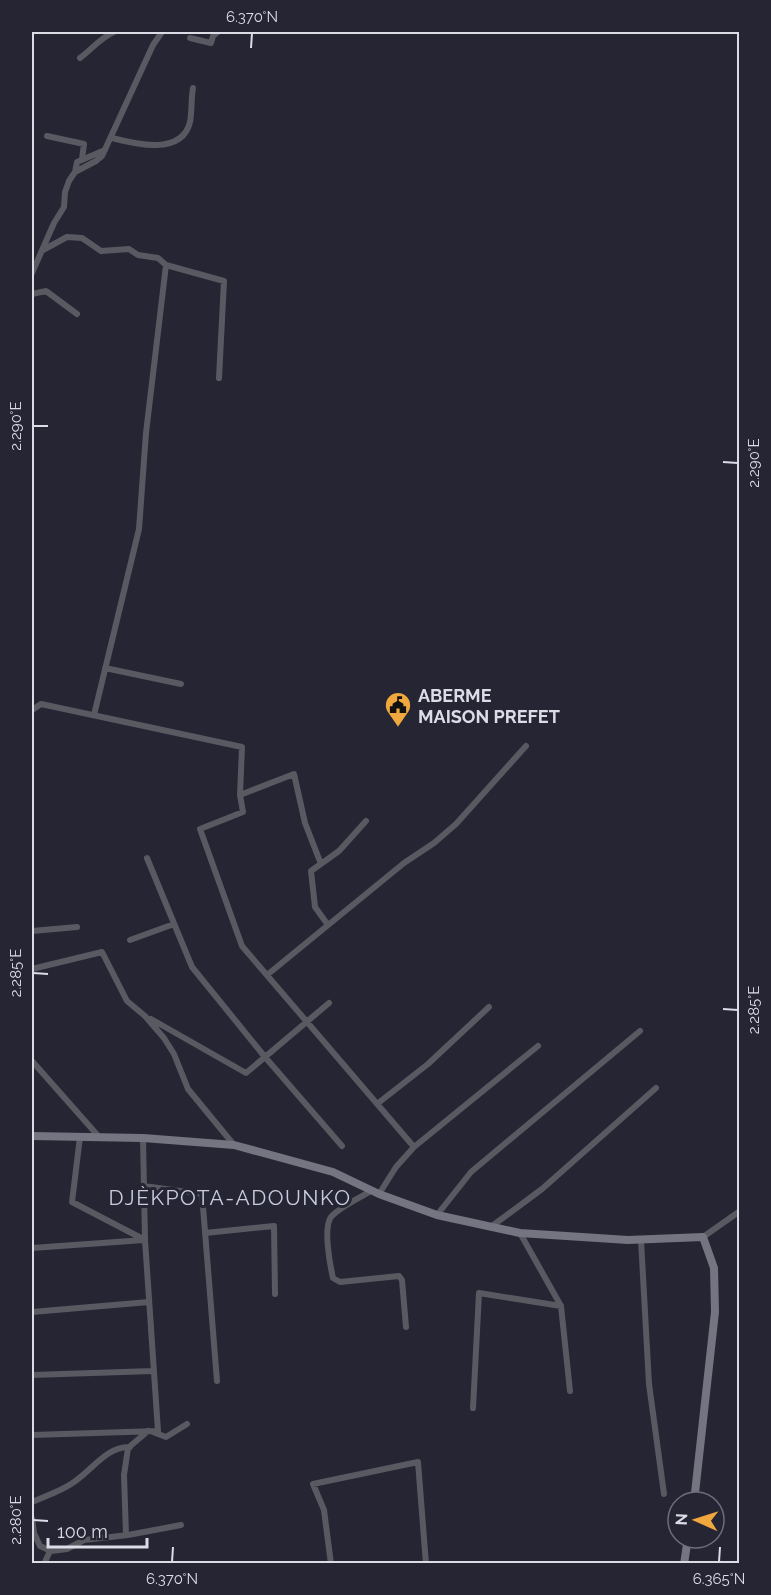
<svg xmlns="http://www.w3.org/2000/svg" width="771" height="1595" font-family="Raleway,sans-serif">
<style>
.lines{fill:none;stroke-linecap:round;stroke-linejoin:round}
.street{stroke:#585961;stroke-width:6}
.secondary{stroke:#747581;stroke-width:8}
.ticks{fill:none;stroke:#dbdce6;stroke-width:2}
.labels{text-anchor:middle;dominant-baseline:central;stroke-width:6;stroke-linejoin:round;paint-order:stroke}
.poi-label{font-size:18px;font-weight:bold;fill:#dbdce6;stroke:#252534;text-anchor:start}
.quarter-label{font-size:21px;letter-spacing:1.5px;fill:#c9cbdf;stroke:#252534}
.neatline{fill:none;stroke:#dbdce6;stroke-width:2}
.ticks-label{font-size:15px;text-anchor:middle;fill:#dbdce6}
</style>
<rect width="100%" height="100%" fill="#252534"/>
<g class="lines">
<!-- street -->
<path class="street" d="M190,38L211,43L213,36L218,32
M80,58C92,49 100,38 114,32
M47,136L84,144L82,159
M112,138C135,144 182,156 190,122C192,112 191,99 193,88
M75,172L77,162L105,150
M43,250L67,237L82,238L101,251L129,249L138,255L158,258L166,265L224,281L219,378
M32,273L54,223L64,207L65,192L69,181L75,172L96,161L102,156L153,45L162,32
M32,294L46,291L77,314
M105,668L181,684
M32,710L41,704L242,747L240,795L243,812L200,829L242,946L414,1147
M94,715L139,529L146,433L166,265
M240,795L294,774L305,823L321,864
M147,858L192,967L265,1057L342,1146
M328,925L315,907L311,871L339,851L366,821
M32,931L77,927
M130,940L174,924
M32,969L102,952L127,1001L145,1016L164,1038L174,1054L188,1089L234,1145
M267,975L404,863L434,843L456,824L526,746
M151,1019L246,1073L329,1003
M32,1061L100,1138
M377,1104L428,1064L489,1007
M80,1137L72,1202L145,1240
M144,1186L202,1194L217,1381
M371,1191C361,1197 338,1208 331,1217C323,1228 330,1265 333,1278L340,1282L399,1276L402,1280L406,1327
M379,1194L396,1167L414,1147L538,1046
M437,1215L471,1172L640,1031
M492,1226L542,1189L656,1088
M205,1233L274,1226L275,1294
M520,1233L561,1306L570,1391
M703,1237L740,1211
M641,1240L649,1384L664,1494
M32,1248L144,1240
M32,1312L149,1302
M32,1375L153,1371
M473,1408L479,1293L561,1306
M153,1432L166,1437L187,1424
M32,1435L158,1431L145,1240L143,1138
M32,1502C45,1496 59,1492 71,1484C91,1472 106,1446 130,1447
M32,1518L34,1533L40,1546L51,1551L67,1549L84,1540L128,1535L181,1525
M126,1535L124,1475L128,1448L148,1431
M44,1564L50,1551
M331,1564L324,1510L313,1484L418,1462L426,1564"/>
<!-- secondary -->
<path class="secondary" d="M32,1136L143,1138L234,1145L333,1172L379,1194L437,1215L520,1233L628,1240L703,1237L714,1268L715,1312L694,1502
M684,1564L688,1538"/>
</g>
<!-- ticks -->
<path class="ticks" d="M251,48L252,33M33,426H48M723,462L738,463M33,973L48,974M723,1009L738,1010M33,1520L48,1521M172,1562L173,1547M719,1562L720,1547"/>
<!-- icons -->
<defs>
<g id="civic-pin" transform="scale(1.35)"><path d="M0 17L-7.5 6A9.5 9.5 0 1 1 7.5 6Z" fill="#efa73e" stroke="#252534"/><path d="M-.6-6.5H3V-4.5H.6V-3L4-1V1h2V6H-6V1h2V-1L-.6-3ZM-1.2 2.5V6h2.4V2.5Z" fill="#111"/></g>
</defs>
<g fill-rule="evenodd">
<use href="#civic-pin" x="398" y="705"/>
</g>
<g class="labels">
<!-- poi labels -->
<g class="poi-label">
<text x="418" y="695">ABERME<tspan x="418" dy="21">MAISON PREFET</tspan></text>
</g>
<!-- quarter labels -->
<g class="quarter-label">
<text x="230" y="1197">DJÈKPOTA-ADOUNKO</text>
</g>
</g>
<!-- border -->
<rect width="771" height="1595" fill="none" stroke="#252534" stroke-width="66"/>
<!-- north arrow -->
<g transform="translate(696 1520) rotate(273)"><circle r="28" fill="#252534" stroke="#6e6e7b" stroke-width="1.5"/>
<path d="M0-4.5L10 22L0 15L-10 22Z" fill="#efa73e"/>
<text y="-9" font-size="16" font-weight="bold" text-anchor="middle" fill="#dbdce6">N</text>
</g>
<!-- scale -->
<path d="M48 1538v9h99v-9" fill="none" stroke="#dbdce6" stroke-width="3"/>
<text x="57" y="1538" font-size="18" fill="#dbdce6" stroke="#252534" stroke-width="4.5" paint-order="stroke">100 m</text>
<rect x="33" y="33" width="705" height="1529" class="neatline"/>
<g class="ticks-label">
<text x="252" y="22">6.370°N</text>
<text transform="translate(16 426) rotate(-90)" y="5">2.290°E</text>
<text transform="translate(754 463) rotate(-90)" y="5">2.290°E</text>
<text transform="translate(16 973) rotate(-90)" y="5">2.285°E</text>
<text transform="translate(754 1010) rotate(-90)" y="5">2.285°E</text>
<text transform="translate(16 1520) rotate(-90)" y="5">2.280°E</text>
<text x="172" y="1584">6.370°N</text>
<text x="719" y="1584">6.365°N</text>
</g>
</svg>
